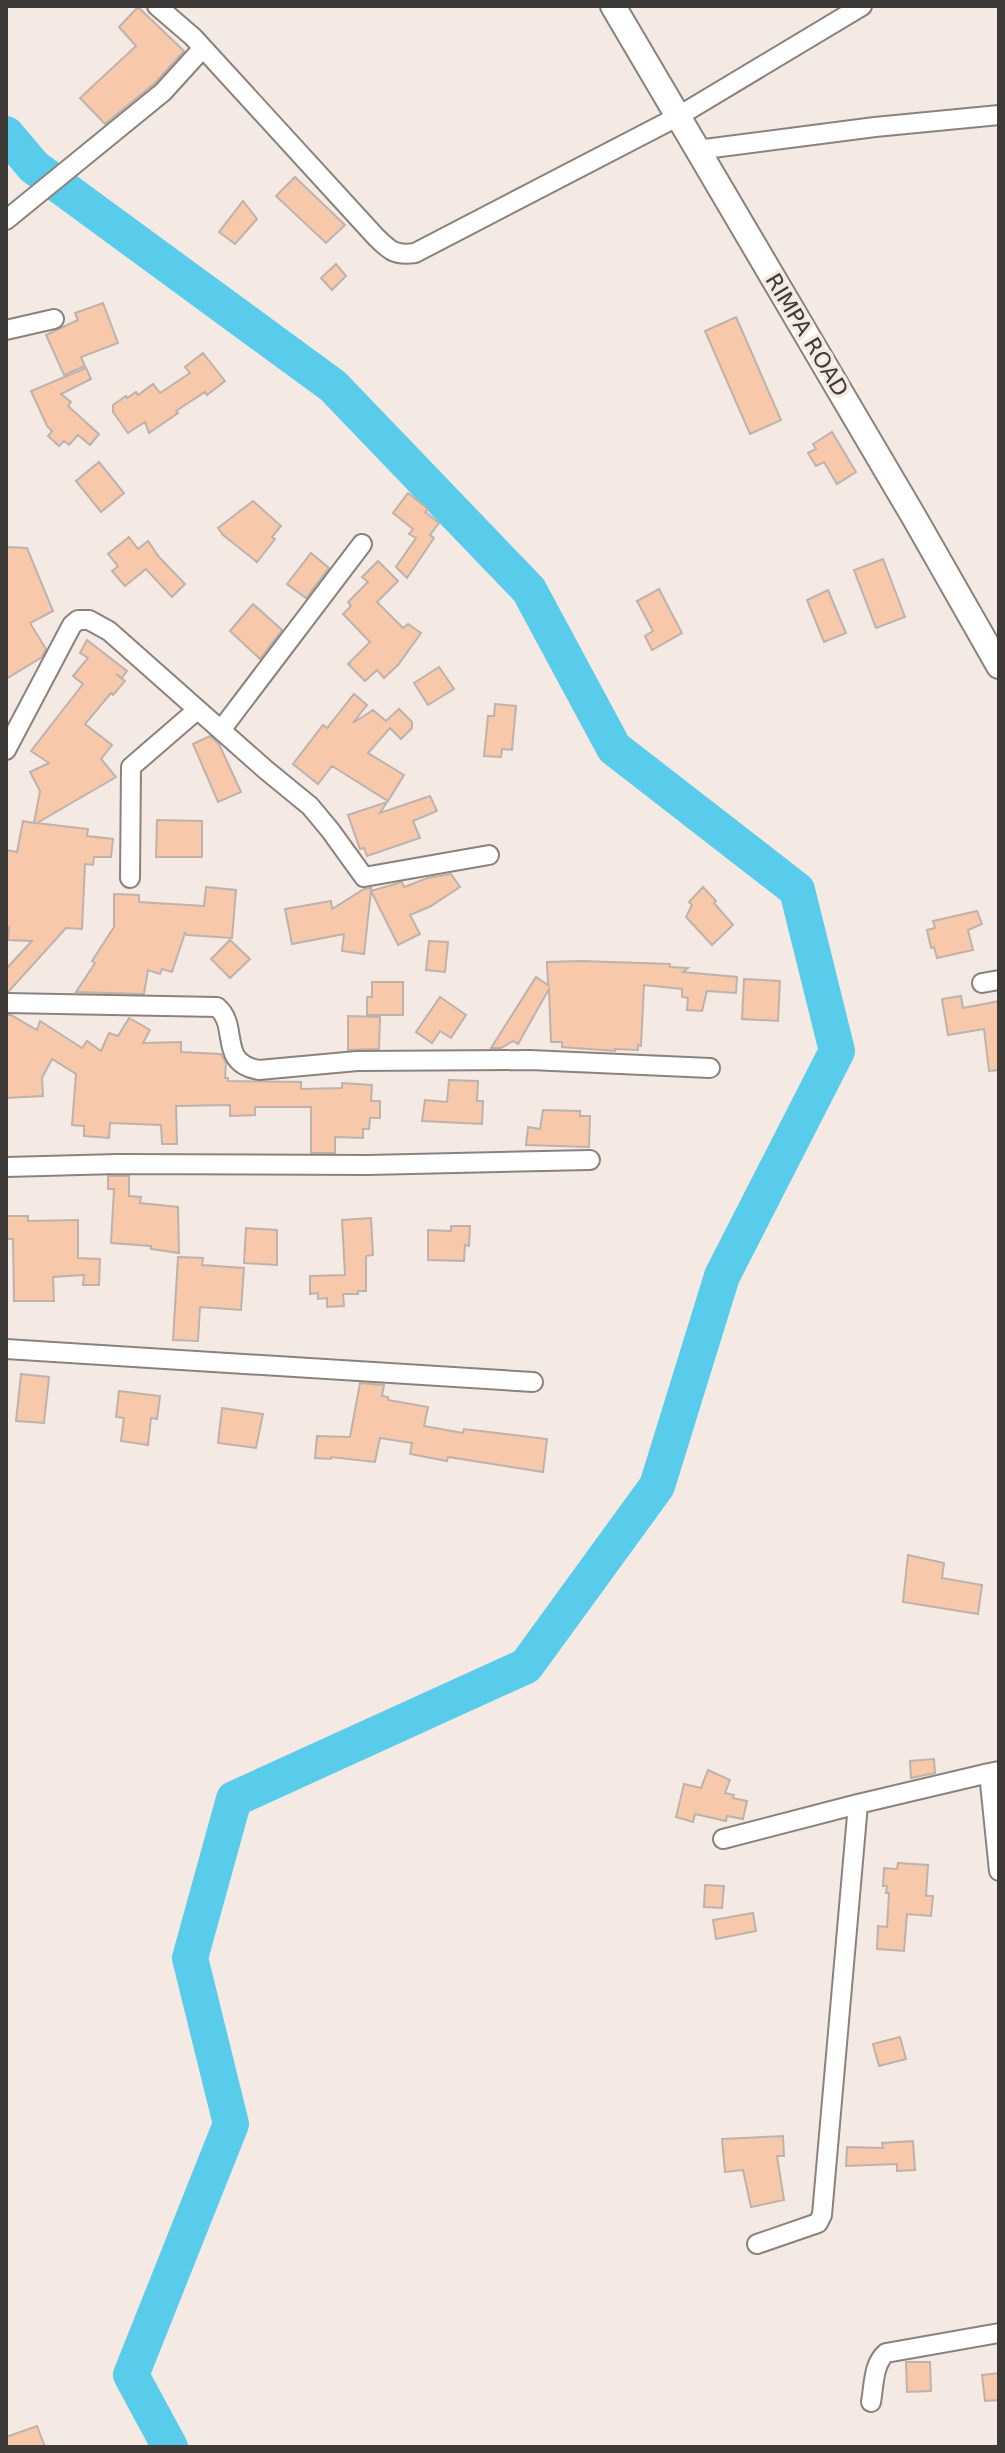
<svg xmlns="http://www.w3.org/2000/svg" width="1005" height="2453" font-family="'DejaVu Sans',sans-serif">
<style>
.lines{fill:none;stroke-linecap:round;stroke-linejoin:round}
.river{stroke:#59ccec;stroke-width:36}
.building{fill:#f8c8ab;stroke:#bdb2ac;stroke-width:2}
.street-casing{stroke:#8c827c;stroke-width:22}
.secondary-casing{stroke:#8c827c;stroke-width:28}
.street{stroke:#fff;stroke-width:18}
.secondary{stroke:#fff;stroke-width:24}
.labels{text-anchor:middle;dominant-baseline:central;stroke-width:7;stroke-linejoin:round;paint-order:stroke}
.street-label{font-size:22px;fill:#3e3a37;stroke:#f5e9e3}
</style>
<rect width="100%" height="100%" fill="#f5e9e3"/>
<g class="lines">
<!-- river -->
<path class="river" d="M6,134L34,167L333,386L529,590L614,748L797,890L837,1051L722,1276L657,1486L526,1666L234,1799L190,1958L231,2124L131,2375L170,2447"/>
</g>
<!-- building -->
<path class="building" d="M138,7L184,51L155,83L105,124L80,98L136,46L119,27Z
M295,177L345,225L326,243L276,196Z
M243,201L257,219L235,244L219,232Z
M336,264L346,276L332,290L321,278Z
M103,303L118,343L81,357L85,366L64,375L46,335L78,320L75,313Z
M736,317L781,420L750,434L705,331Z
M203,353L225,381L207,395L205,392L176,411L178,413L149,433L145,422L128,433L113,412V405L126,396L127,398L136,392L138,395L153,384L160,393L190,373L185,367Z
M86,368L91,379L61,394L71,402L68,406L99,434L90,445L78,435L69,445L64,441L59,446L48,436L52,431L47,426L31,391Z
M832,432L856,472L837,484L824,462L816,466L808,453L816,449L813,444Z
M99,462L124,493L101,512L76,481Z
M408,493L428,509L425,512L439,523L430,535L434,538L407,578L396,567L416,538L409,534L413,529L393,513Z
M253,501L281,526L272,537L275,539L257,562L223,535L218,528Z
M129,537L138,549L148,541L159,557L185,584L172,597L146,569L125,586L112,571L118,566L108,554Z
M6,547L27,548L53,611L30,623L46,649L42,657L6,679Z
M311,553L329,568L306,598L287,584Z
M883,559L905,617L876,628L854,570Z
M378,561L398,581L377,602L403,628L408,624L421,633L398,665L384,678L377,670L365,681L348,664L370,642L343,614L351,606L348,602L368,582L362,577Z
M659,589L682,633L652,650L645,636L653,631L637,601Z
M828,590L846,633L824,642L807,600Z
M253,604L282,630L260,659L230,631Z
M87,640L127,671L122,678L116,674L125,681L113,695L111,693L85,724L112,745L101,759L116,777L37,823L88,829L87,836L113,839L111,857H94L93,865L85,864L82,929L66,928L9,991H6V969L32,941L8,940L9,927H6V850L17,852L23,821L34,823L40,791L30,772L49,763L31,751L83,684L73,676L88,658L80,653Z
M439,667L454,689L428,705L414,683Z
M354,694L367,705L353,723L373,710L386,721L399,709L412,722V728L401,739L390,728L368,753L404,775L388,801L332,766L318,784L293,764L323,725L327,728Z
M495,704L516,706L512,750L502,749L501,757L484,756L488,716H494Z
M210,736L219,744L241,792L218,802L193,744Z
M430,796L437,811L413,821L420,838L367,856L364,848L360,849L348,815L387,802L380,813Z
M157,820L202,821V857H156Z
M451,874L460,887L431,906L410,915L420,934L398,945L371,891L364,954L342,951L344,934L292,944L285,909L331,901L332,909L364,889L371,888V891L402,882L404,887L428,878Z
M206,887L236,890L232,938L187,935L185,933L172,972L162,969L160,974L148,970L144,994L76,992L95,963L92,961L114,927V894L139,895V902L204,906Z
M703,887L716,901L714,903L733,925L712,945L686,917L692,905L689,902Z
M977,911L982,924L968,930L973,950L937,958L934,947L931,948L927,930L935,928L933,921Z
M230,940L250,959L230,978L211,959Z
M429,941L448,942L445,972L426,970Z
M581,961L670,964V967L688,968L683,972L737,977L736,993L707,991L702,1011L687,1010L688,998L682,997V989L644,985L641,1046L638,1045V1050L615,1049V1051L562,1047V1042H551L549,989L518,1044L513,1041L501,1048H491L536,977L548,985L547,962Z
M744,979L780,981L778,1021L742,1019Z
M372,982H403V1015H367V997H372Z
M961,996L963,1008L999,1001V1070L989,1071L984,1029L948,1035L942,999Z
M440,997L466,1015L451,1038L440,1031L432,1043L416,1032Z
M6,1015H11L37,1030L40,1021L82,1048L87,1041L101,1051L109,1033L118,1036L129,1018L150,1030L143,1043L181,1042V1052L221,1054L226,1063L225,1078H228V1081L301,1082V1089L342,1088V1083L372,1085L371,1101H380V1118H370L369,1129H363V1138L335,1137V1153H311V1107H255V1115L230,1116V1105L176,1106L177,1144H162L161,1125L110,1123L109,1138L84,1136V1126L72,1125L76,1074L52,1059L42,1078L43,1096L6,1098Z
M348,1016L380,1017L379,1049L348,1050Z
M449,1080L478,1081L477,1101H483L482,1124L422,1121L425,1100L447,1102Z
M543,1110L580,1111V1116H590L589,1147L526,1145L528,1127L540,1129Z
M108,1176H129V1196L141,1197L140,1203L178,1207L179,1253L151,1249V1246L111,1243L114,1189H108Z
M6,1216H28V1221L78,1220V1258L100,1259L99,1285H83L84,1275L53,1277L54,1301H14L13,1239H6Z
M371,1218L373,1255L366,1256V1291H358V1294H343L344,1306L327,1307V1298L318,1299V1293L310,1294V1276L345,1275L342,1220Z
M451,1226H470L469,1246L465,1245L464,1261L428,1260V1230L451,1231Z
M246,1228L277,1230V1265L244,1263Z
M178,1257L203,1258L202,1265L244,1268L241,1310L200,1307L198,1341L173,1340Z
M21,1374L49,1377L44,1423L16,1421Z
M360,1383L384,1385L382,1396L388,1397V1400L428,1407L424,1426L463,1433L464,1429L547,1439L543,1472L448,1457L447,1461L410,1454L412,1443L380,1438L375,1462L331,1457V1459L315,1458L317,1436L350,1437Z
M119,1391L160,1396L157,1419L151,1418L148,1445L121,1441L124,1418L116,1417Z
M222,1408L263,1414L256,1448L218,1443Z
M908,1555L944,1563L942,1578L982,1585L978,1614L903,1602Z
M934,1759L935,1773L911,1778L910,1761Z
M708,1770L730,1780L725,1793L734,1795L733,1798L747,1801L743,1819L727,1816L726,1821L695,1814L693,1822L676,1817L684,1784L701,1788Z
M898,1863L928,1865L926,1896H933L931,1916L907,1914L904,1951L877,1949L878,1926L887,1927L889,1893H886L887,1886H883L884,1868L897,1869Z
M705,1885L724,1886L722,1908L704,1907Z
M753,1913L756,1931L716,1939L713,1920Z
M900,2037L906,2059L879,2066L873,2044Z
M783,2136L784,2156H777L784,2200L751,2207L743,2170L725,2172L722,2139Z
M913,2141L915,2170L897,2171V2164L846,2166L847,2147L883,2148L882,2143Z
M906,2362H930L931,2391L907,2392Z
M999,2373V2400L985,2401L982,2375Z
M37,2426L45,2447H6V2437Z"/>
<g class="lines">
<!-- street casing -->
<g class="street-casing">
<path id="street" d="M157,6L193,37L375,236C389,250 394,256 415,253L677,117L862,6
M697,150L875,127L999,115
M6,220L163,92L203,48
M6,330L54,319
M221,730L362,544
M6,750L72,625L78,620H89L109,631L266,770L310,806L330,830L364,877L489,855
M130,878L131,767L197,710
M982,983L999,980
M6,1003L217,1007C240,1026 217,1063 259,1070L357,1061L530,1060L710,1068
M6,1167L118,1164L368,1165L590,1160
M6,1349L533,1382
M999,1771L989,1773L999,1871
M723,1839L858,1804
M757,2244L818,2223L822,2215L858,1804L989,1773
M871,2402C874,2386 873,2364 886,2353L999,2333"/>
</g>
<!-- secondary casing -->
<g class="secondary-casing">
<path id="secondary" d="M613,6L914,517L999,666"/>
</g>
<!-- street -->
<use href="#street" class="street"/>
<!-- secondary -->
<use href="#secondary" class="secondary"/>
</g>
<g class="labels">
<!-- street labels -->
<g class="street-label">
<text transform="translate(807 335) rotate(59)">RIMPA ROAD</text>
</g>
</g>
<!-- border -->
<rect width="1005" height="2453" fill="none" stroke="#3e3a37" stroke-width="16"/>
</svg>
